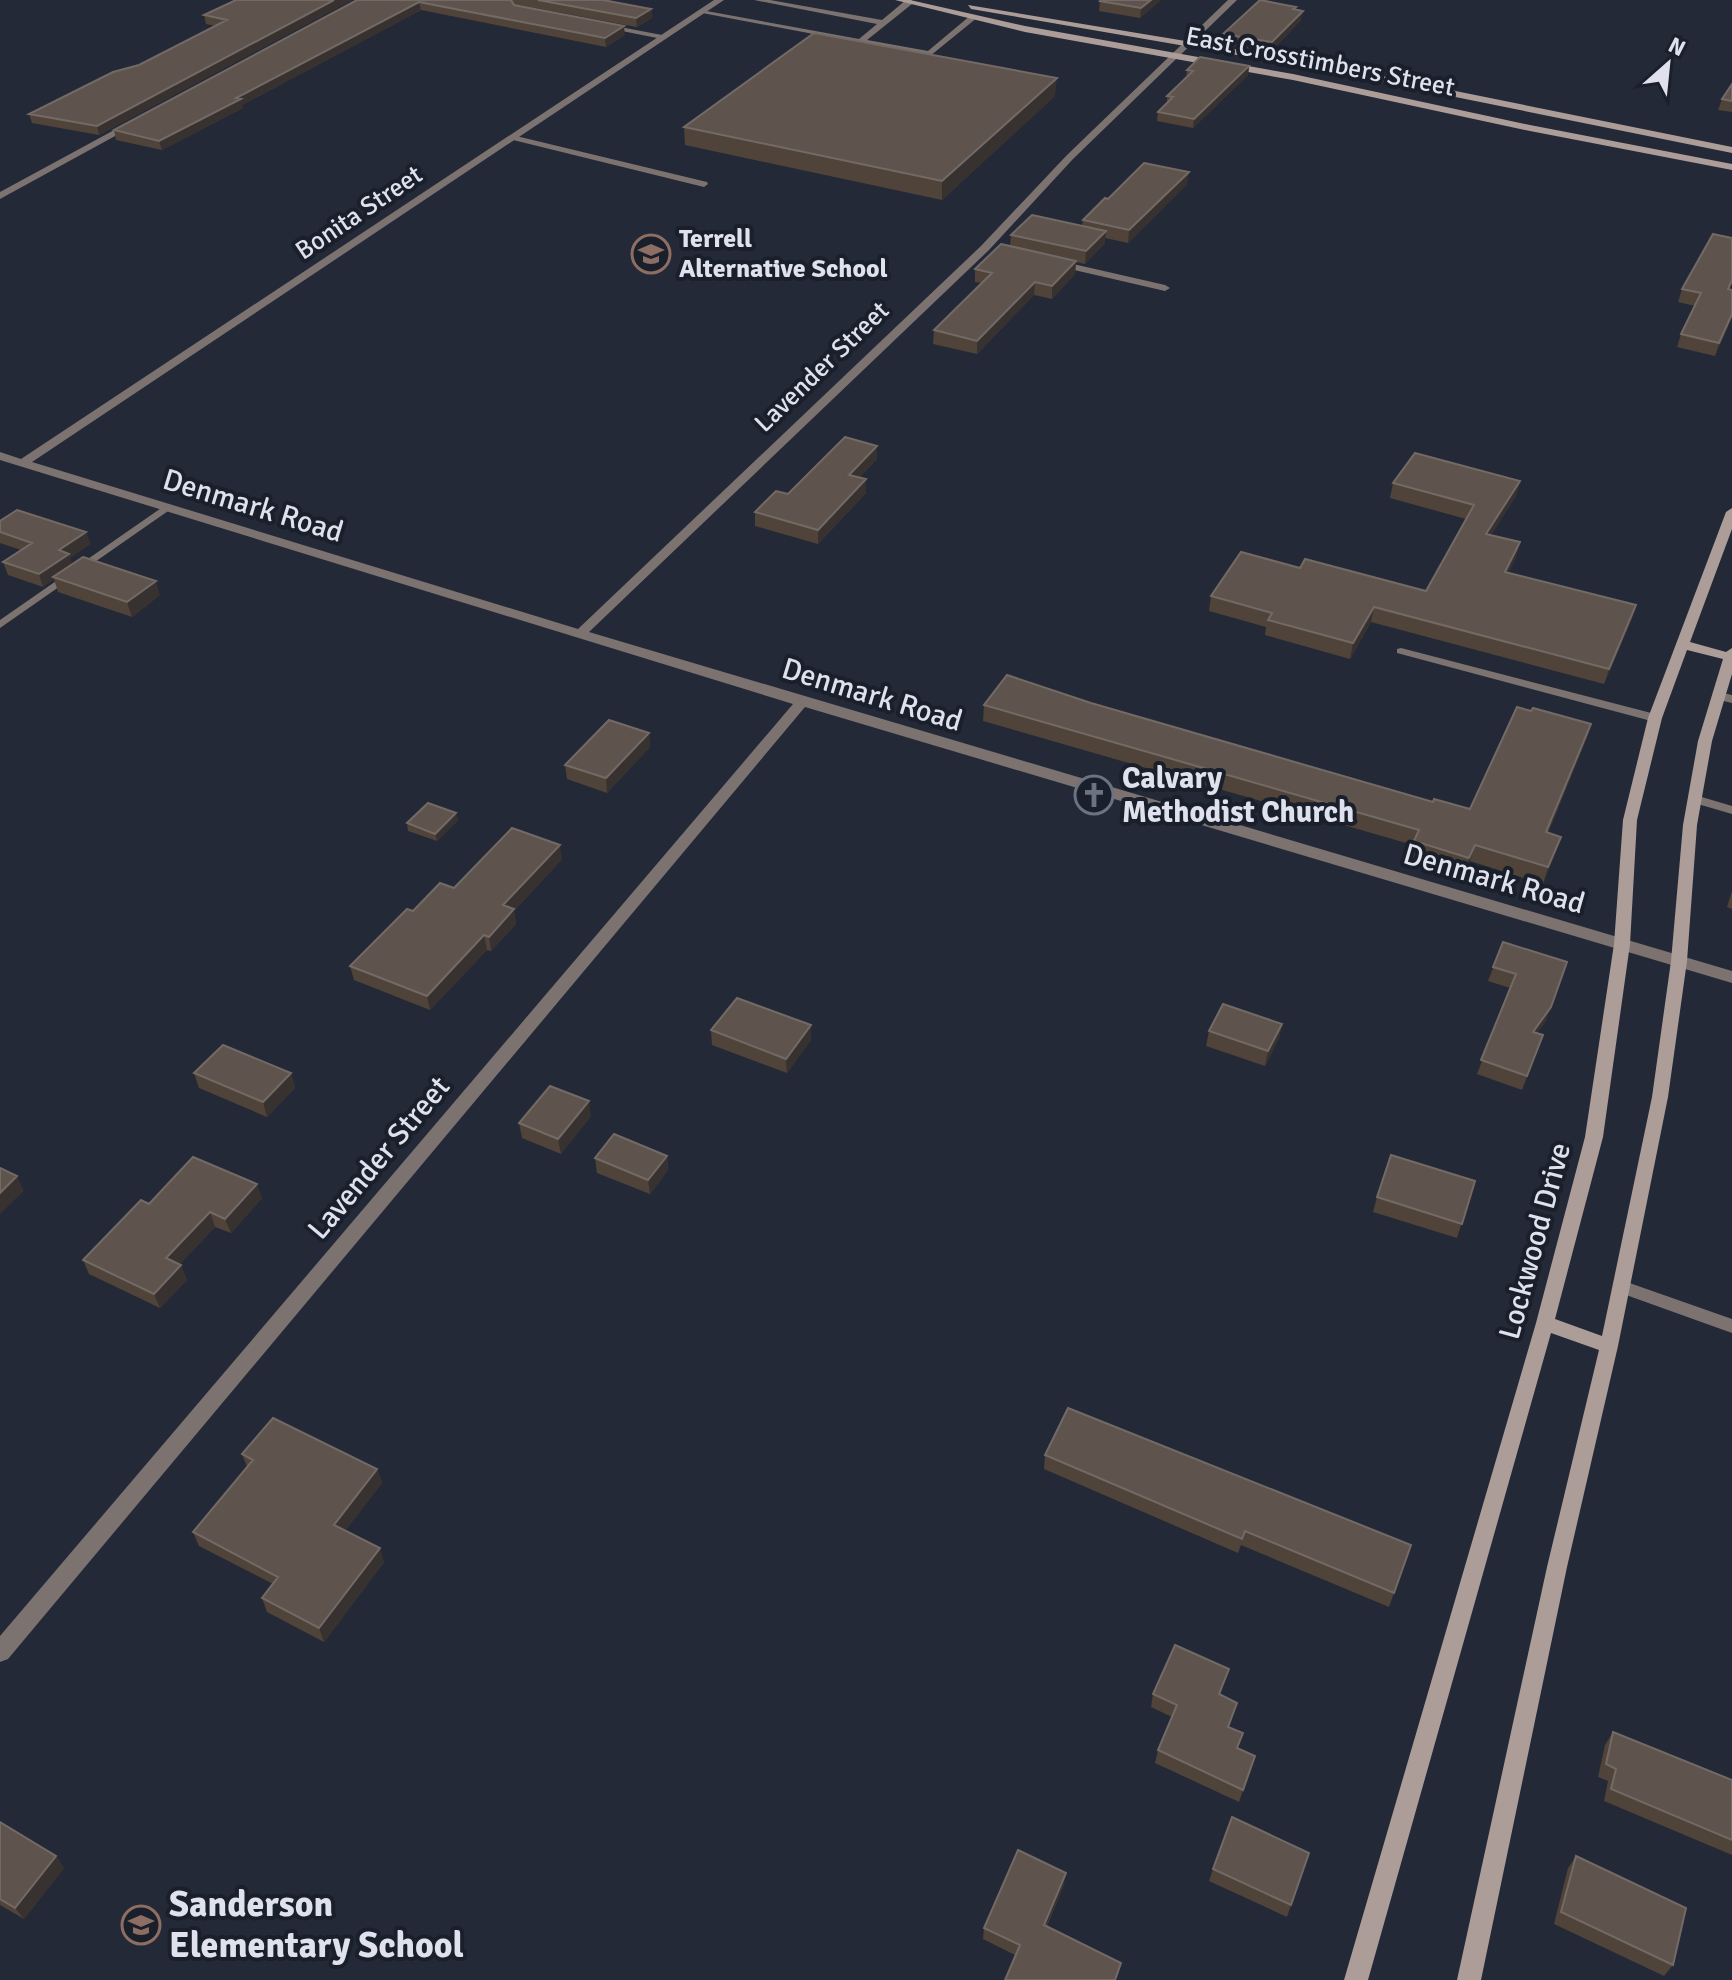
<svg xmlns="http://www.w3.org/2000/svg" width="1732" height="1980" font-family="Signika,sans-serif">
<style>
.lines{fill:none;stroke-linecap:round;stroke-linejoin:round}
.service{fill:#7c7371;fill-rule:evenodd}
.minor{fill:#7c7371;fill-rule:evenodd}
.secondary{fill:#ac9d99;fill-rule:evenodd}
.wall{fill:#504339}
.shaded-wall{fill:#373130}
.building{fill:#5f544d;stroke:#736a66;stroke-width:2}
.labels{text-anchor:middle;dominant-baseline:central;stroke-width:8;stroke-linejoin:round;paint-order:stroke}
.far-street-label{font-size:26px;fill:#dfe2ec;stroke:#1a1f2c}
.far-poi-label{font-size:26px;font-weight:bold;fill:#dfe2ec;stroke:#1a1f2c;text-anchor:start}
.street-label{font-size:30px;fill:#dfe2ec;stroke:#1a1f2c}
.poi-label{font-size:30px;font-weight:bold;fill:#dfe2ec;stroke:#1a1f2c;text-anchor:start}
.near-poi-label{font-size:36px;font-weight:bold;fill:#dfe2ec;stroke:#1a1f2c;text-anchor:start}
</style>
<rect width="100%" height="100%" fill="#232937"/>
<g class="lines">
<!-- service -->
<path class="service" d="M754,0H770L882,20L906,0H912V4L867,40L928,51L971,15L978,17L930,56L697,12L701,10L859,39L877,24Z
M604,24L662,35L666,37L662,39L607,28L603,26Z
M512,135L707,182L708,184L704,187L509,139L508,137Z
M1060,261L1165,285L1170,288L1165,291L1057,266L1056,264Z
M167,504L171,505V509L0,628V620Z
M1401,648L1659,715L1661,718L1655,722L1397,653V649Z
M1719,692L1732,695V703L1715,699L1713,696Z
M1695,795L1732,806V814L1691,802L1689,799Z
M1621,1280L1732,1319V1333L1615,1291L1613,1286L1615,1281Z"/>
<!-- minor -->
<path class="minor" d="M714,0H724L32,462L578,629L981,246L1067,155L1228,0H1237L1073,159L989,250L589,632L1732,971V983L805,707L8,1659L0,1662V1636L793,704L0,460V452L21,459Z
M129,122L137,124L0,199V192Z"/>
<!-- secondary -->
<path class="secondary" d="M895,0H910L1025,26L1293,74L1530,125L1732,164V170L1530,131L1293,80L1025,32Z
M968,5L1307,61L1732,147V153L1307,67L971,9Z
M1732,508V529L1690,642L1726,652L1732,648V674L1712,741L1697,825L1687,961L1668,1097L1618,1346L1567,1567L1481,1980H1457L1547,1567L1599,1350L1551,1333L1368,1980H1344L1536,1323L1585,1137L1614,944L1623,820L1648,718L1726,512ZM1687,650L1723,659L1698,741L1683,825L1671,961L1652,1097L1602,1336L1555,1319L1603,1137L1630,944L1637,820L1662,718Z"/>
</g>
<!-- wall -->
<path class="wall" d="M236,0H352L99,135L32,123L29,114L139,65L215,26L206,24L204,15Z
M357,0H603L651,9L652,18L637,27L514,4L625,35L606,47L421,10L242,105L243,108L162,150L116,140L114,130Z
M1161,0L1140,18L1099,11L1100,1Z
M1296,7L1295,10L1301,20L1271,52L1222,44L1223,34Z
M1249,66L1248,75L1193,128L1157,121L1158,112L1167,103V96L1186,78L1187,70Z
M1732,84V112L1718,110L1722,99Z
M1055,96L942,200L685,145L684,127Z
M1187,184L1128,243L1105,238V243L1085,264L1076,262L1075,274L1052,299L1034,295L977,354L933,344L934,330L982,283L975,282V269L1010,246L1011,235L1082,226L1083,220L1108,199Z
M1732,238V284L1729,290L1732,317L1715,356L1677,347L1681,334L1695,306L1678,302L1682,289Z
M877,446V459L860,477L866,493L818,544L755,526V512Z
M1520,481L1516,496L1491,535L1520,542L1516,557L1508,573L1636,605L1631,621L1604,684L1371,622L1350,659L1265,635L1266,627L1209,611L1211,596L1300,568L1426,591L1466,519L1390,498L1393,483Z
M0,521L86,532L90,544L70,558L72,564L160,595L132,617L58,592L54,579L43,587L8,575L3,562L21,550L0,543Z
M1091,703L1433,802L1470,809L1531,711L1591,724L1586,740L1548,833L1561,837L1543,884L1470,861L1464,874L1410,857L1413,845L983,721L984,705Z
M649,733L650,747L607,793L567,779L565,765Z
M458,820L437,841L408,831L407,823Z
M562,859L514,911L516,924L491,951L487,950L430,1010L354,980L350,966L413,911L454,888Z
M1732,891V909L1727,907Z
M1503,942L1546,1021L1537,1033L1543,1035L1522,1090L1477,1074L1510,988L1488,981Z
M1282,1024L1279,1038L1265,1066L1206,1046L1209,1031Z
M711,1030L811,1040L787,1073L712,1045Z
M194,1073H291L295,1088L267,1117L199,1088Z
M591,1116L561,1154L522,1138L519,1123Z
M667,1156L668,1170L650,1194L597,1173L595,1158Z
M1475,1181L1457,1238L1373,1212L1377,1197Z
M262,1198L231,1233L215,1227L180,1264L187,1280L160,1308L89,1274L83,1260L149,1204Z
M242,1454L377,1469L382,1483L345,1531L384,1562L324,1642L267,1612L262,1598L273,1584L199,1546L193,1532L247,1467Z
M1045,1455L1411,1545L1389,1607L1241,1545L1238,1553L1044,1469Z
M1229,1669L1220,1695L1237,1703L1229,1728L1238,1748L1255,1756L1239,1802L1155,1763L1158,1750L1172,1717L1151,1707L1153,1694Z
M1613,1732L1732,1780V1855L1604,1801L1608,1781L1598,1777L1605,1745Z
M0,1822L56,1856L64,1868L24,1919L0,1905Z
M1309,1853L1287,1917L1209,1881L1213,1869Z
M1576,1856L1673,1965L1664,1976L1554,1924L1568,1868Z
M1064,1885L1047,1926L1121,1963L1118,1974L1015,1955L983,1939L984,1928Z"/>
<!-- shaded-wall -->
<path class="shaded-wall" d="M334,0H352L99,135L97,126Z
M1151,0H1161L1140,18L1141,8Z
M419,2L421,10L242,105L243,108L162,150L159,141L236,98Z
M651,9L652,18L637,27L636,18Z
M1303,11L1301,20L1271,52L1272,42Z
M624,26L625,35L606,47L605,38Z
M1249,66L1248,75L1193,128L1194,119Z
M1057,78L1055,96L942,200V181Z
M1189,172L1187,184L1128,243L1129,230Z
M1106,231L1105,243L1085,264L1086,251Z
M1076,261L1075,274L1052,299V286Z
M1035,282L1034,295L977,354V341Z
M1732,314V317L1715,356L1719,343Z
M877,446V459L849,488V475Z
M866,479V493L818,544V530Z
M1520,481L1516,496L1482,549L1486,534Z
M86,532L90,544L70,558L73,566L53,577L54,579L43,587L39,574L59,550Z
M1520,542L1516,557L1501,587L1505,572Z
M156,581L160,595L132,617L127,602Z
M1636,605L1631,621L1604,684L1609,669Z
M1374,607L1371,622L1350,659L1353,643Z
M1591,724L1586,740L1541,848L1546,832Z
M649,733L650,747L607,793L606,778Z
M456,813L458,820L437,841L435,834Z
M1561,837L1556,853L1543,884L1548,867Z
M560,845L562,859L514,911L516,924L491,951L489,937L503,905Z
M1475,845L1470,861L1464,874L1469,858Z
M484,935L487,950L430,1010L427,996Z
M1567,962L1546,1021L1528,1046L1533,1032Z
M1282,1024L1279,1038L1265,1066L1268,1051Z
M811,1025V1040L787,1073L786,1059Z
M291,1073L295,1088L267,1117L263,1102Z
M589,1101L591,1116L561,1154L558,1139Z
M667,1156L668,1170L650,1194L648,1180Z
M17,1176L24,1191L0,1214V1193Z
M257,1184L262,1198L231,1233L225,1219Z
M210,1212L215,1227L172,1273L166,1258Z
M181,1265L187,1280L160,1308L154,1294Z
M377,1469L382,1483L339,1539L334,1525Z
M380,1548L384,1562L324,1642L319,1628Z
M56,1856L64,1868L24,1919L15,1908Z
M1066,1873L1064,1885L1042,1936L1044,1925Z"/>
<!-- building -->
<path class="building" d="M236,0H334L97,126L29,114L113,72L139,65L227,20L204,15Z
M357,0H511L514,5L624,26L605,38L419,2L236,98L241,99L159,141L114,130Z
M538,0H603L651,9L636,18Z
M1101,0H1151L1141,8L1100,1Z
M1260,0L1296,7L1293,9L1303,11L1272,42L1223,34Z
M814,33L1057,78L942,181L684,127Z
M1200,57L1249,66L1194,119L1158,112L1173,97L1167,96L1193,71L1187,70Z
M1732,84V101L1722,99Z
M1144,163L1189,172L1129,230L1083,220L1105,198L1108,199Z
M1032,215L1106,231L1086,251L1011,235Z
M1713,234L1732,238V280L1728,289L1732,290V314L1719,343L1681,334L1701,293L1682,289Z
M1001,244L1076,261L1052,286L1035,282L977,341L934,330L992,273L975,269Z
M845,437L877,446L849,475L866,479L818,530L755,512L776,491L788,494Z
M1415,453L1520,481L1486,534L1520,542L1505,572L1636,605L1609,669L1374,607L1353,643L1268,620L1272,613L1211,596L1241,552L1300,568L1305,559L1426,591L1474,505L1393,483Z
M17,510L86,532L59,550L69,554L39,574L3,562L32,543L0,532V521Z
M83,557L156,581L127,602L53,577Z
M1007,675L1091,703L1433,802L1434,799L1470,809L1517,707L1531,711L1533,708L1591,724L1546,832L1561,837L1548,867L1475,845L1469,858L1414,841L1419,830L984,705Z
M609,720L649,733L606,778L565,765Z
M428,803L456,813L435,834L407,823Z
M512,828L560,845L503,905L514,909L489,937L484,935L427,996L350,966L407,909L413,911L440,883L454,888Z
M1503,942L1567,962L1551,1007L1533,1032L1543,1035L1527,1076L1481,1060L1516,974L1493,967Z
M737,998L811,1025L786,1059L711,1030Z
M1223,1004L1282,1024L1268,1051L1209,1031Z
M223,1045L291,1073L263,1102L194,1073Z
M550,1086L589,1101L558,1139L519,1123Z
M614,1134L667,1156L648,1180L595,1158Z
M1391,1155L1475,1181L1462,1224L1377,1197Z
M193,1157L257,1184L225,1219L210,1212L166,1258L181,1265L154,1294L83,1260L141,1200L149,1204Z
M0,1168L17,1176L0,1193Z
M1068,1408L1411,1545L1394,1593L1245,1531L1242,1539L1045,1455Z
M273,1418L377,1469L334,1525L380,1548L319,1628L262,1598L278,1577L193,1532L253,1460L242,1454Z
M1175,1645L1229,1669L1219,1694L1237,1703L1228,1727L1243,1733L1237,1748L1255,1756L1243,1790L1158,1750L1177,1705L1153,1694Z
M1613,1732L1732,1780V1840L1611,1789L1616,1769L1606,1764Z
M1232,1817L1309,1853L1291,1905L1213,1869Z
M0,1822L56,1856L15,1908L0,1899Z
M1018,1850L1066,1873L1044,1925L1121,1963L1115,1980H1005L1020,1945L984,1928Z
M1576,1856L1686,1908L1673,1965L1561,1912Z"/>
<!-- icons -->
<defs>
<g id="school-ring" transform="scale(2)"><circle r="9.5" fill="#1a1f2c" stroke="#8d6e63" stroke-width="1.5"/><path d="M0-5L7-2L0 1L-7-2ZM-4 1L0 2.5L4 1V4Q0 6-4 4Z" fill="#8d6e63"/></g>
<g id="church-ring" transform="scale(2)"><circle r="9.5" fill="#1a1f2c" stroke="#6b7280" stroke-width="1.5"/><path d="M-1.2-6h2.4v3.5h3.3v2.4h-3.3V6h-2.4V-.1h-3.3v-2.4h3.3Z" fill="#6b7280"/></g>
</defs>
<g fill-rule="evenodd">
<use href="#school-ring" x="651" y="254"/>
<use href="#church-ring" x="1094" y="795"/>
<use href="#school-ring" x="141" y="1925"/>
</g>
<g class="labels">
<!-- far-street labels -->
<g class="far-street-label">
<text transform="translate(1320 62) rotate(11)">East Crosstimbers Street</text>
<text transform="translate(359 213) rotate(-34)">Bonita Street</text>
<text transform="translate(822 367) rotate(-44)">Lavender Street</text>
</g>
<!-- far-poi labels -->
<g class="far-poi-label">
<text x="679" y="239">Terrell<tspan x="679" dy="30">Alternative School</tspan></text>
</g>
<!-- street labels -->
<g class="street-label">
<text transform="translate(253 506) rotate(17)">Denmark Road</text>
<text transform="translate(872 695) rotate(17)">Denmark Road</text>
<text transform="translate(1494 879) rotate(16)">Denmark Road</text>
<text transform="translate(379 1158) rotate(-50)">Lavender Street</text>
<text transform="translate(1535 1241) rotate(-75)">Lockwood Drive</text>
</g>
<!-- poi labels -->
<g class="poi-label">
<text x="1122" y="778">Calvary<tspan x="1122" dy="34">Methodist Church</tspan></text>
</g>
<!-- near-poi labels -->
<g class="near-poi-label">
<text x="169" y="1904">Sanderson<tspan x="169" dy="41">Elementary School</tspan></text>
</g>
</g>
<!-- north arrow -->
<g transform="translate(1668 64) rotate(27)" stroke="#1a1f2c" stroke-width="6" paint-order="stroke">
<path d="M0-6L14 30L0 20L-14 30Z" fill="#dfe2ec"/>
<text y="-12" font-size="22" font-weight="bold" text-anchor="middle" fill="#dfe2ec">N</text>
</g>
</svg>
